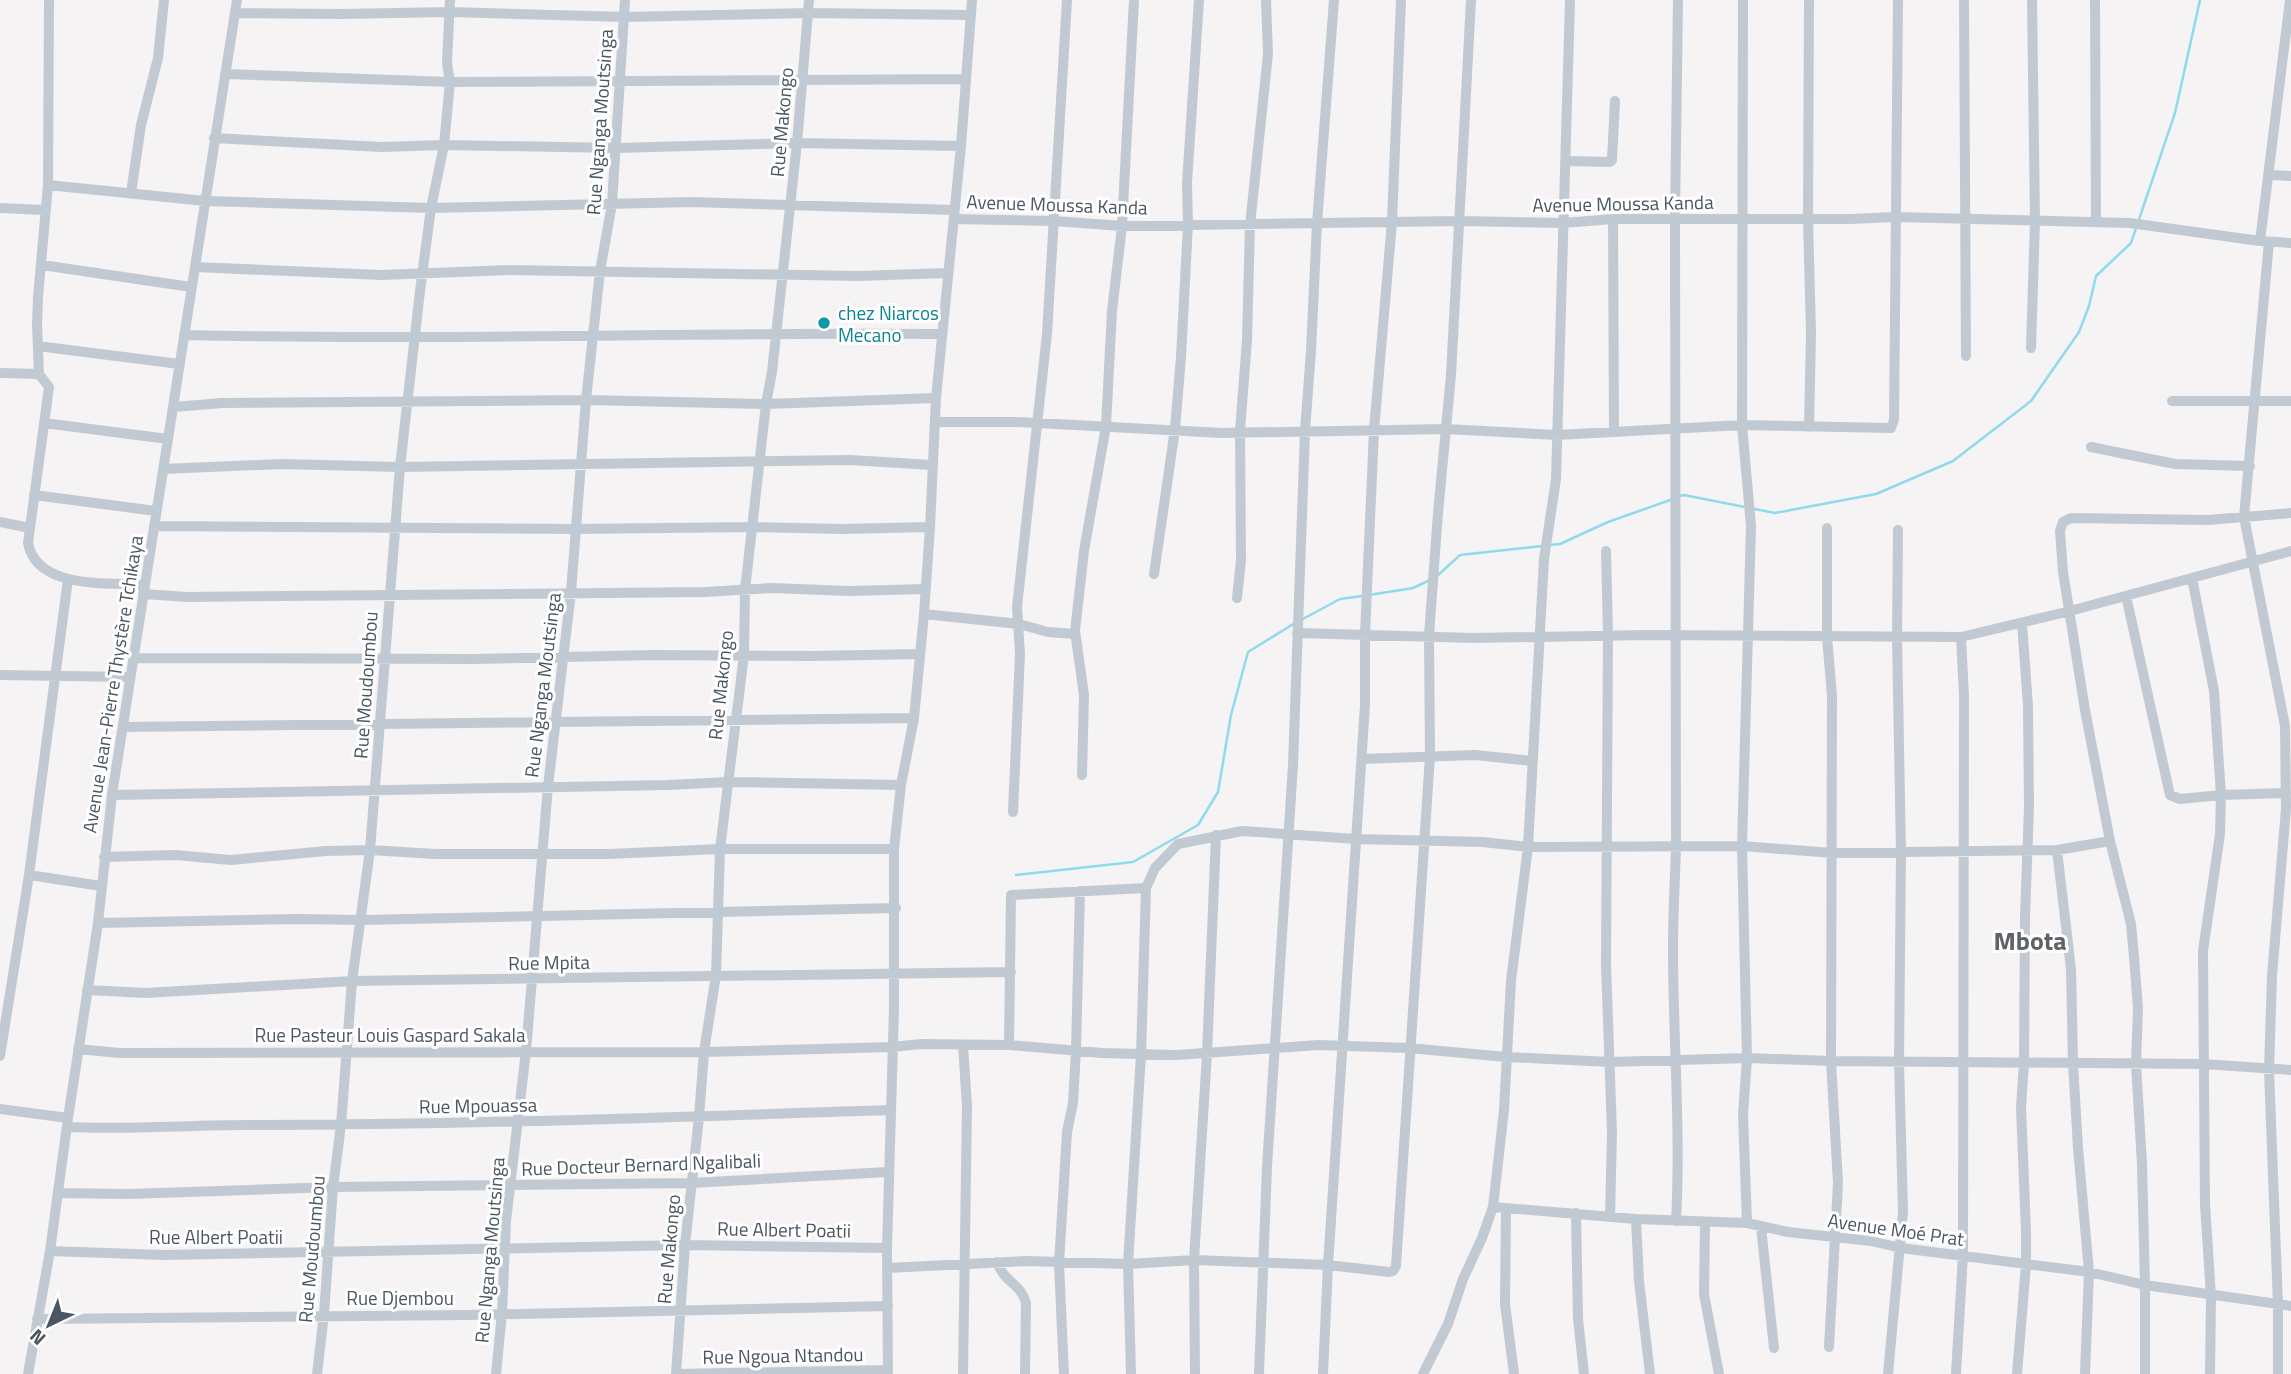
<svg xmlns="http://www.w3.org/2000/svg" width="2291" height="1374" font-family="'Titillium Web',sans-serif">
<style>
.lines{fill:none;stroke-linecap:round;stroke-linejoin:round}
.stream{stroke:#90daee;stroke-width:2.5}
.minor{stroke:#c1cad2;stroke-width:10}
.culture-dot{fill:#0f9aa8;stroke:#fff;stroke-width:2.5}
.labels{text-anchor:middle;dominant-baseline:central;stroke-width:6;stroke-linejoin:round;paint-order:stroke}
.street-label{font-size:19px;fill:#4a5661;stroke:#fff}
.culture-label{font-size:19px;fill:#0d838f;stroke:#fff;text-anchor:start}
.district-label{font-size:26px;font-weight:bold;fill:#5f6368;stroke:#fff}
</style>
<rect width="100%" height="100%" fill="#f5f3f3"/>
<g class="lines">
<!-- stream -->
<path class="stream" d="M1679,496L1684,495L1775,513L1876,494L1953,461L2031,401L2079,332L2089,306L2096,276L2131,243L2175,113L2200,0
M1549,545L1560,544L1608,522L1673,499
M1436,577L1460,555L1542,546
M1369,595L1413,588L1430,580
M1301,620L1340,599L1362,596
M1016,875L1133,862L1198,825L1218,792L1231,715L1248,652L1295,623"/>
<!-- minor -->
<path class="minor" d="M49,0L48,185L38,297L37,325L39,374L49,387L28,543C37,590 108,582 145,585
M1743,0L1742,425L1751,526L1742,846L1747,1058L1743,1115L1747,1223
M1809,0L1808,219L1811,333L1809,427
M1964,0L1966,356
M2095,0L2096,222
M235,13L341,14L449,12L625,17L808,13L971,15
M225,74L450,82L966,79
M214,138L382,147L444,145L616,148L797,143L961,146
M1565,161L1610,162L1612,160L1615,101
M2270,175L2291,176
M48,185L205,201L431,208L692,202L954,210
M131,193L141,125L158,58L164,0
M0,208L45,210
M954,219L1054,221L1122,226L1459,221L1564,223L1613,219H1850L1895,217L2130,223L2260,241L2291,243
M1613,219L1614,430
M2260,241L2290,0
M2269,242L2244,517L2285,726L2286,809L2272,976L2269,1070L2278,1305V1374
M42,265L191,287
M195,267L381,275L510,270L858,276L948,273
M184,335C436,341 688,332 941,334
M38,346L179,364
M2031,348L2035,221L2032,0
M0,373L39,374
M2172,401H2291
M174,407L222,403L586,400L766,404L936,398
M935,422H1019L1222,433L1446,429L1557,435L1742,425L1891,428L1894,420L1898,0
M44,423L168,439
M2091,447L2175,464L2250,466
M163,469L282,464L400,467L850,460L932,465
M34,495L156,511
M0,522L30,528
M154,526L575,529L754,527L843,529L930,527
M1827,528V637L1832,696L1831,1061L1838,1183L1829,1347
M1606,551L1608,635L1606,965L1612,1132L1610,1217
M1154,574L1175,429L1181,357L1188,224L1187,183L1199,0
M2192,578L2214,691L2221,795L2220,834L2203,951L2205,1204L2211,1296L2210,1374
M143,594L188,597L705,592L772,588L849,591L925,589
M2126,596L2170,795L2180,799L2221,795L2286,793
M1237,598L1241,560L1240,431L1247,340L1250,225L1268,54L1266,0
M924,614L1019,624L1048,632L1075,634
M1297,633L1474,638L1646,635L1961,637L2070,611L2291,551
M133,658L474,659L653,655L812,656L920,654
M0,675L130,677
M123,727L914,718
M1362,759L1475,755L1532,761
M1082,775L1084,695L1075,631L1084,551L1106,426L1112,311L1122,226L1134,0
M112,795L668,785L729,782L901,785
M1013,812L1020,654L1017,607L1047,334L1067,0
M2057,850L2071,969L2073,1063L2078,1148L2089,1272L2085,1374
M104,857L175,855L231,860L326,851L370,850L435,854H609L720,849H894
M29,875L101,886
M98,923L297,919L362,920L896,908
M87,990L146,993L352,981L1011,972
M1009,1045L1011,895L1146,888
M78,1049L120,1053L704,1052L892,1047L921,1044L1009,1045L1102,1053L1177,1055L1318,1045L1409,1048L1506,1057L1610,1062L1747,1058L1831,1061L2203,1064L2291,1070
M0,1056L29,875L68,579
M0,1109L68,1118
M67,1127C127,1130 187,1125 248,1125C462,1125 676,1117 890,1110
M59,1193L128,1194L333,1187L691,1183L888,1172
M1493,1207L1636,1219L1747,1223L1788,1232L1871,1241L1901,1248L2089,1272L2145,1285L2291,1306
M1506,1208L1505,1304L1514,1374
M1576,1213L1578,1319L1584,1374
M1636,1219L1639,1281L1650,1374
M1676,1221C1681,1130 1673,1039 1673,948C1673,914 1675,880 1676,847L1675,218L1678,0
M1705,1223L1704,1294L1719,1374
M1761,1227L1774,1348
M50,1251L164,1255L685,1245L887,1248
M997,1262C1005,1284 1020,1282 1026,1303L1025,1374
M887,1268L1026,1261L1128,1264L1194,1260L1328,1265L1389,1272L1393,1271L1396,1266L1430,756L1429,635L1438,513L1451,375L1471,0
M37,1319L468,1315L888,1306
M28,1374L50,1251L68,1118L98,923L112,795L237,0
M317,1374L324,1314L333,1187L341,1125L352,981L370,850L400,467L420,291L431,208L444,145L450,82L447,63L450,0
M496,1374L502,1313L506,1221L526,1051L548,786L571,592L586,400L600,271L612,204L625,0
M676,1374L685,1245L699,1117L704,1052L716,975L720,849L744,655L745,590L766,404L772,372L797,143L809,0
M678,1374L888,1370
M888,1374L887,1248L894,1009V849L901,785L914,718L924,614L930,527L936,398L961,146L972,0
M963,1374L967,1106L963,1045
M1064,1374L1059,1264L1067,1132L1073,1103L1076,1050L1080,891
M1131,1374L1128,1264L1141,1055L1146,888L1155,868L1178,844L1242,831L1356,839L1483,842L1528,847L1742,846L1832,853L2057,850L2110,841
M1195,1374L1194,1260L1207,1054L1216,835
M1259,1374L1267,1167L1293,765L1305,431L1311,351L1317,223L1334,0
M1323,1374L1328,1265L1365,705V634L1374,430L1392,222L1401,0
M1423,1374L1448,1324L1463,1279L1482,1238L1493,1207L1504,1110L1511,981L1528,847L1544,559L1556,479L1570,0
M1888,1374L1903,1212L1899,1062L1901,852L1897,638L1898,530
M1956,1374L1963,1255L1964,696L1961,637
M2017,1374L2026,1265V1231L2021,1108L2024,1062L2025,917L2029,807L2028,706L2022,623
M2145,1374V1285L2142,1164L2136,1064L2138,1008L2134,957L2131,924L2110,841L2085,710L2063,572L2060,531L2063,522L2071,518L2209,520L2291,513"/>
</g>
<!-- markers -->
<circle class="culture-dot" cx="824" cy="323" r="7"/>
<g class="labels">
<!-- street labels -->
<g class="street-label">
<text transform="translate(599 122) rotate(-86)">Rue Nganga Moutsinga</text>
<text transform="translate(781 122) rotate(-85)">Rue Makongo</text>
<text transform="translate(1623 203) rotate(-1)">Avenue Moussa Kanda</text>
<text transform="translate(1057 204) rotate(2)">Avenue Moussa Kanda</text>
<text transform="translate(112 684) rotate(-81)">Avenue Jean-Pierre Thystère Tchikaya</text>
<text transform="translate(365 685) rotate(-86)">Rue Moudoumbou</text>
<text transform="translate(542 685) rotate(-83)">Rue Nganga Moutsinga</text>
<text transform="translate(720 685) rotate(-84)">Rue Makongo</text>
<text transform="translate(549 962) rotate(-1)">Rue Mpita</text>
<text x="390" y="1034">Rue Pasteur Louis Gaspard Sakala</text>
<text transform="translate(478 1105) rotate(-1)">Rue Mpouassa</text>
<text transform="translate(641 1164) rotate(-2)">Rue Docteur Bernard Ngalibali</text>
<text transform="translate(784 1229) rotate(1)">Rue Albert Poatii</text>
<text transform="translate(1896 1229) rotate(8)">Avenue Moé Prat</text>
<text x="216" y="1236">Rue Albert Poatii</text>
<text transform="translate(311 1249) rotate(-85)">Rue Moudoumbou</text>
<text transform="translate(668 1249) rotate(-85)">Rue Makongo</text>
<text transform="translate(489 1250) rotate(-85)">Rue Nganga Moutsinga</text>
<text x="400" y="1297">Rue Djembou</text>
<text transform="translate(783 1355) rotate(-1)">Rue Ngoua Ntandou</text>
</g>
<!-- culture labels -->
<g class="culture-label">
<text x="838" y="312">chez Niarcos<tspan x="838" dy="22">Mecano</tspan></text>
</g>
<!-- district labels -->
<g class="district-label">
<text x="2030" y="940">Mbota</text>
</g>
</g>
<!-- north arrow -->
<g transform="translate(49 1325) rotate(223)" stroke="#ffffff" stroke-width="5" paint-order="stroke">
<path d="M0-5L12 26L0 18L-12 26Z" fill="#4a5661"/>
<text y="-10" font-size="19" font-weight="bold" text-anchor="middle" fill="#4a5661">N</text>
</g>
</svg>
